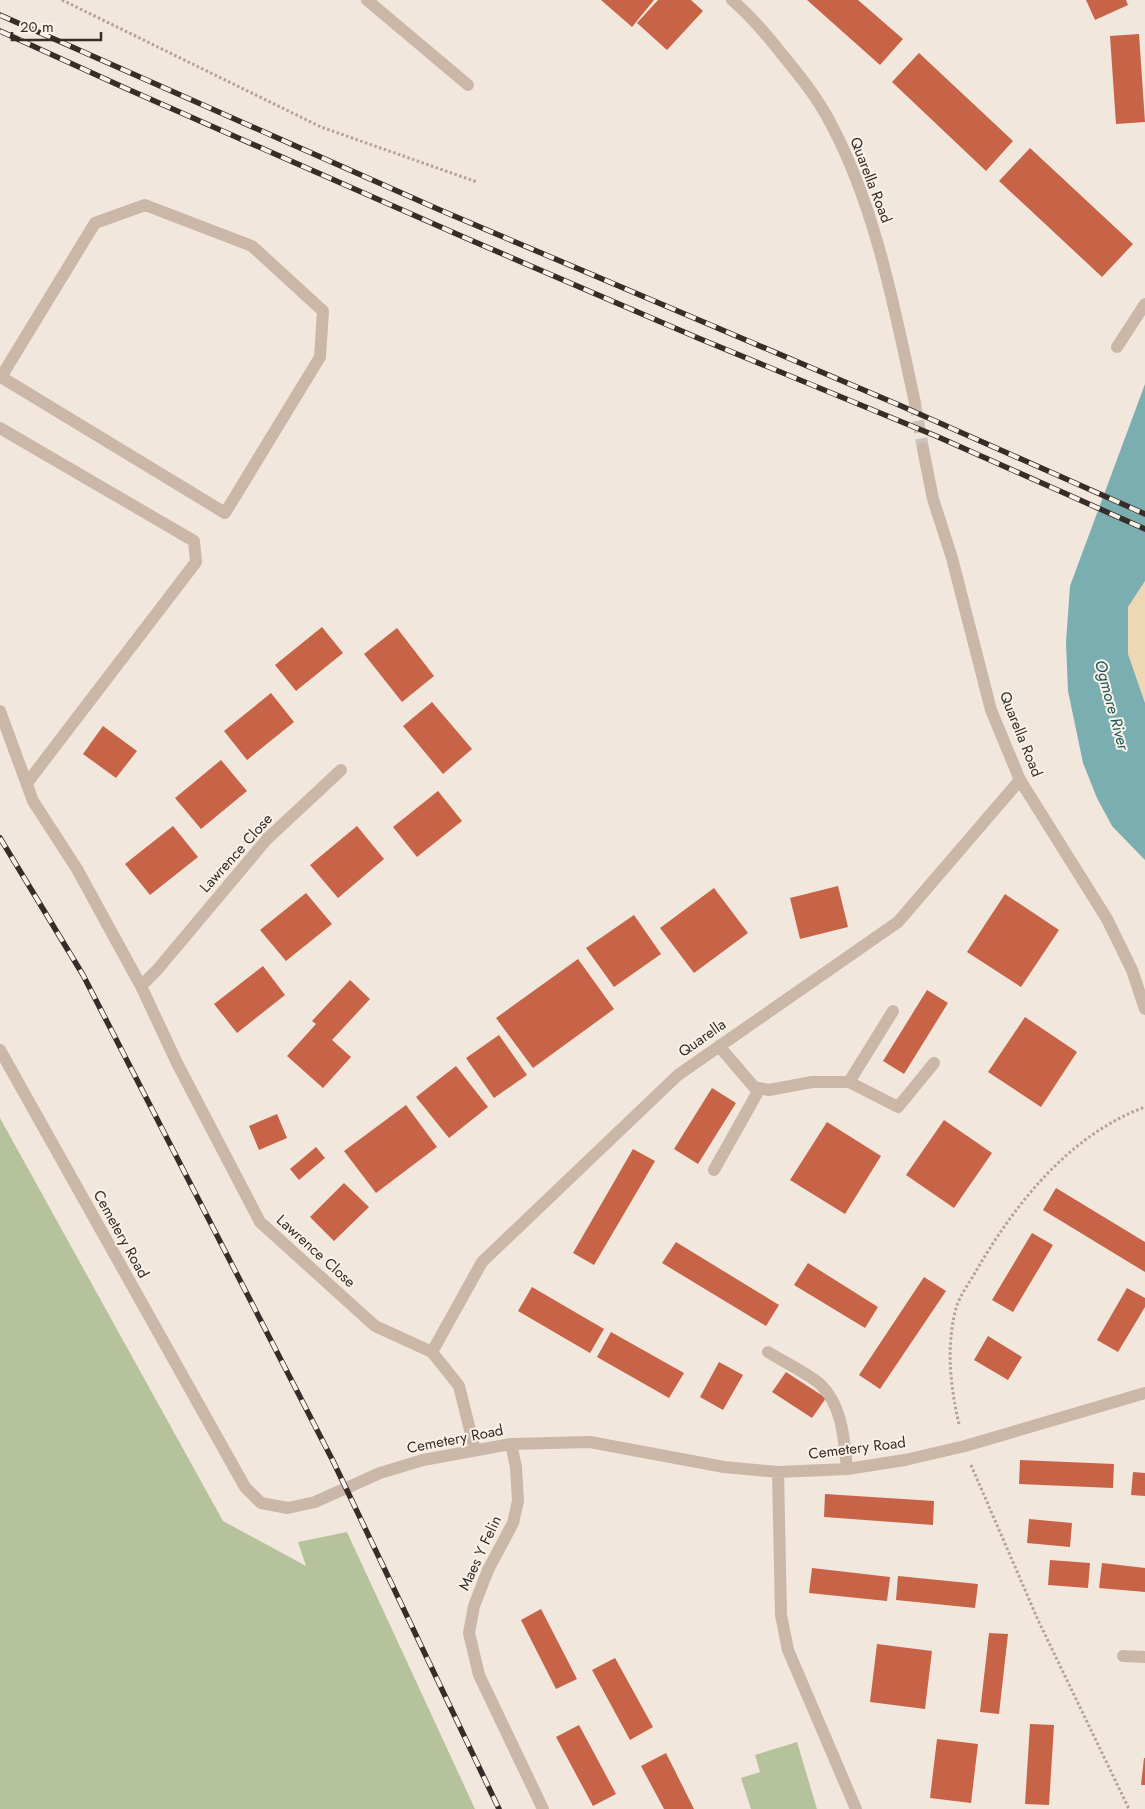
<svg xmlns="http://www.w3.org/2000/svg" width="1145" height="1809" font-family="Jost,sans-serif">
<style>
.green{fill:#b6c29c}
.sand{fill:#eed8b3}
.water{fill:#7baeb0}
.building{fill:#c76346}
.lines{fill:none;stroke-linecap:round;stroke-linejoin:round}
.minor-tunnel{stroke:#cdc2b8;stroke-width:12;stroke-dasharray:12 6;stroke-linecap:butt}
.path{stroke:#b6a192;stroke-width:3;stroke-dasharray:2.5 2.5;stroke-linecap:butt}
.minor{stroke:#cbb7a8;stroke-width:12}
.rail-casing{stroke:#372d28;stroke-width:5.5}
.rail{stroke:#faf2e9;stroke-width:4;stroke-dasharray:11;stroke-linecap:butt}
.labels{text-anchor:middle;dominant-baseline:central;stroke-width:4;stroke-linejoin:round;paint-order:stroke}
.street-label{font-size:15px;fill:#372d28;stroke:#faf2e9}
.water-label{font-size:16px;font-style:italic;fill:#1d5659;stroke:#faf2e9}
</style>
<rect width="100%" height="100%" fill="#f2e7dc"/>
<!-- green -->
<path class="green" d="M0,1118L223,1521L306,1566L298,1542L347,1532L475,1809H0Z
M797,1742L817,1809H751L741,1778L760,1772L755,1755Z"/>
<!-- sand -->
<path class="sand" d="M1145,581V703L1128,654V607Z"/>
<!-- water -->
<path class="water" d="M1145,384V581L1128,607V654L1145,703V860L1112,826L1097,798L1083,763L1068,691L1066,642L1070,586Z"/>
<!-- building -->
<path class="building" d="M601,0H654L632,27Z
M658,0H691L703,11L667,50L637,23Z
M807,0H858L903,39L880,65Z
M1086,0H1126L1128,5L1095,20Z
M1139,34L1145,122L1116,124L1110,36Z
M919,53L1013,141L986,171L892,82Z
M1030,148L1133,244L1102,277L999,181Z
M322,627L343,653L296,691L275,665Z
M397,628L434,676L402,702L364,654Z
M271,693L294,722L247,760L224,731Z
M432,702L472,749L443,774L403,726Z
M103,726L137,751L116,778L83,754Z
M221,760L247,791L201,829L175,798Z
M438,791L462,821L417,857L393,827Z
M173,826L198,857L150,895L125,864Z
M357,826L384,859L338,898L310,865Z
M838,886L848,927L800,939L790,898Z
M714,888L748,933L694,973L660,928Z
M306,893L332,924L286,961L260,930Z
M1005,894L1059,930L1021,987L967,952Z
M634,915L661,954L614,987L586,948Z
M578,959L614,1009L533,1068L496,1018Z
M263,966L285,995L237,1033L214,1004Z
M350,980L370,999L332,1040L351,1057L323,1088L287,1056L316,1024L312,1021Z
M927,990L948,1003L904,1074L883,1061Z
M1025,1017L1077,1052L1041,1107L988,1072Z
M499,1035L527,1075L494,1098L466,1058Z
M456,1066L488,1107L449,1138L416,1097Z
M712,1088L736,1103L698,1164L674,1149Z
M406,1105L437,1147L376,1193L344,1151Z
M277,1114L287,1138L259,1150L249,1126Z
M944,1120L992,1153L954,1208L906,1175Z
M827,1122L881,1156L845,1214L790,1180Z
M316,1147L325,1158L299,1180L290,1169Z
M633,1149L655,1161L594,1265L573,1253Z
M344,1183L369,1207L334,1241L310,1217Z
M1056,1188L1145,1242V1272L1043,1210Z
M1032,1233L1053,1245L1013,1312L992,1300Z
M676,1242L779,1305L766,1326L662,1263Z
M808,1263L878,1307L865,1328L794,1285Z
M924,1277L946,1291L880,1389L859,1375Z
M532,1287L604,1329L590,1353L518,1311Z
M1127,1288L1145,1298V1307L1118,1352L1097,1340Z
M611,1332L684,1373L669,1398L597,1357Z
M988,1336L1022,1357L1008,1380L974,1360Z
M719,1362L743,1375L723,1410L700,1397Z
M786,1372L826,1398L812,1418L772,1392Z
M1020,1460L1114,1464L1113,1488L1019,1484Z
M1133,1472L1145,1473V1496L1131,1495Z
M825,1494L934,1501L933,1525L824,1517Z
M1029,1519L1072,1523L1070,1547L1027,1543Z
M1050,1560L1090,1563L1088,1588L1048,1585Z
M1102,1563L1145,1568V1592L1099,1588Z
M812,1568L890,1577L887,1601L809,1593Z
M898,1576L978,1584L975,1608L896,1600Z
M541,1609L577,1679L556,1689L521,1620Z
M989,1633L1008,1634L999,1714L980,1712Z
M877,1644L932,1651L925,1709L870,1702Z
M615,1658L653,1727L630,1740L592,1670Z
M1030,1724L1054,1725L1049,1805L1025,1804Z
M579,1725L616,1794L593,1806L556,1737Z
M937,1739L978,1744L971,1803L930,1798Z
M666,1753L694,1809H664L641,1766Z
M1144,1758H1145V1785H1141Z"/>
<g class="lines">
<!-- minor-tunnel -->
<path class="minor-tunnel" d="M915,403L923,449"/>
<!-- path -->
<path class="path" d="M62,0L321,127L477,182
M959,1424C950,1385 946,1347 956,1308C960,1295 970,1282 976,1271C1015,1204 1069,1135 1145,1107
M971,1465L1038,1620L1129,1809"/>
<!-- minor -->
<path class="minor" d="M367,0L468,85
M732,0C751,16 766,34 781,53C799,75 818,98 831,124C876,208 895,311 915,403
M1117,347L1145,304
M0,378L1,377L95,223L145,205L252,246L323,311L320,357L225,513L1,377
M0,428L194,541L196,562L27,783
M923,449L933,499L952,558L991,710L1020,780L1107,919L1132,970L1145,1009
M0,711L33,801L77,869L141,986L177,1063L260,1222L375,1326L432,1352L459,1386L475,1450
M141,986L157,970L267,839L341,770
M719,1046L754,1087L769,1090L812,1082H849L898,1107L934,1063
M0,1050L245,1487L261,1503L288,1508L315,1502L380,1473L423,1460L511,1444L590,1442L724,1467L778,1472L847,1469L905,1460L965,1446L1145,1393
M849,1082L893,1011
M714,1170L760,1088
M432,1352L482,1262L678,1075L898,922L1020,780
M768,1352C782,1361 811,1375 821,1385C843,1407 844,1440 847,1469
M511,1444L516,1467L518,1501L513,1523L488,1570L474,1606L469,1633L479,1675L543,1809
M778,1472L781,1615L788,1650L856,1809
M1123,1656L1145,1657"/>
<!-- rail casing -->
<g class="rail-casing">
<path id="rail" d="M0,15L440,210L899,405L1145,514
M0,31L125,88L468,239L698,338L936,436L1145,529
M0,838L83,975L333,1461L499,1809"/>
</g>
<!-- rail -->
<use href="#rail" class="rail"/>
</g>
<g class="labels">
<!-- street labels -->
<g class="street-label">
<text transform="translate(871 180) rotate(69)">Quarella Road</text>
<text transform="translate(1021 734) rotate(68)">Quarella Road</text>
<text transform="translate(236 853) rotate(-48)">Lawrence Close</text>
<text transform="translate(702 1038) rotate(-35)">Quarella</text>
<text transform="translate(121 1234) rotate(61)">Cemetery Road</text>
<text transform="translate(316 1251) rotate(42)">Lawrence Close</text>
<text transform="translate(455 1439) rotate(-11)">Cemetery Road</text>
<text transform="translate(857 1448) rotate(-7)">Cemetery Road</text>
<text transform="translate(480 1553) rotate(-65)">Maes Y Felin</text>
</g>
<!-- water labels -->
<g class="water-label">
<text transform="translate(1112 705) rotate(75)">Ogmore River</text>
</g>
</g>
<!-- scale -->
<path d="M12 32v8h89v-8" fill="none" stroke="#372d28" stroke-width="2.5"/>
<text x="20" y="32" font-size="15" fill="#372d28" stroke="#faf2e9" stroke-width="4" paint-order="stroke">20 m</text>
</svg>
